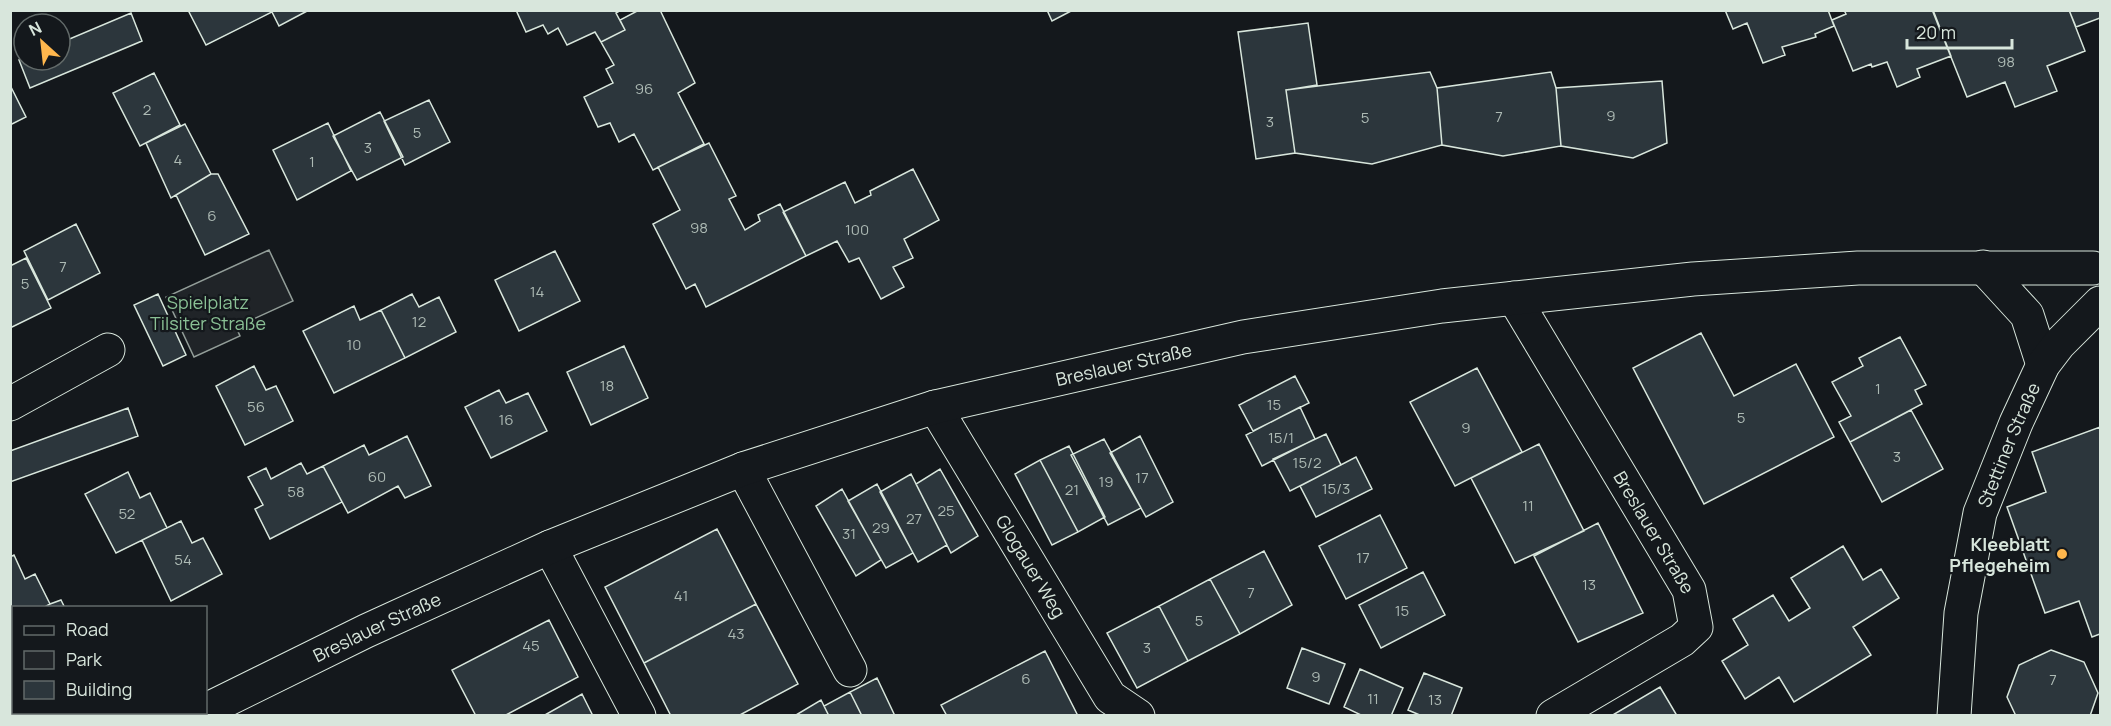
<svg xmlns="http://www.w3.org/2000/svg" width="2111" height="726" font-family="Manrope,sans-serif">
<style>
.green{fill:#202428;stroke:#939e99;stroke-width:1.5}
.building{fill:#2c363c;stroke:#d8e6dc;stroke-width:1.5}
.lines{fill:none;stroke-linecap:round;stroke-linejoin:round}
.minor-casing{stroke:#d8e6dc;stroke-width:35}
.minor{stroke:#14181c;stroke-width:33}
.poi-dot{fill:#ffb74d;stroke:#14181c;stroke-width:2}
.labels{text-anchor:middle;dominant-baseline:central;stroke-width:4.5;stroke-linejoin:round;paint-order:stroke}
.number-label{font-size:15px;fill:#adbab4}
.park-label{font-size:18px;fill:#8ac095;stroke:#14181c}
.street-label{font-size:18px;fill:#d8e6dc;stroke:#14181c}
.poi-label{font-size:18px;font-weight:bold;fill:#d8e6dc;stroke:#14181c;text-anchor:end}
</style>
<rect width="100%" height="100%" fill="#14181c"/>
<!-- green -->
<path class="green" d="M269,250L293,301L236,327L240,336L194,357L166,297Z"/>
<!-- building -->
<path class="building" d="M188,10H271L272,12L206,45Z
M271,10H309L279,26Z
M516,10H621L616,13L625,30L601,42L595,32L567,45L558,28L548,34L543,25L526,32Z
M639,10H660L695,83L678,93L704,144L653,170L634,134L619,142L610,123L598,127L584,97L613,83L606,69L614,65L601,42L625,30L620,20Z
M1047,10H1073L1052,21Z
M1725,10H1828L1834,26L1815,34L1816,37L1782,47L1785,55L1763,63L1747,23L1733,29Z
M1844,10H1933L1951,56L1917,69L1920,77L1897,87L1887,62L1872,67L1871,64L1853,71L1832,20L1846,14Z
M1936,10H2069L2085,51L2047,66L2057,91L2015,107L2005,82L1967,97L1933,12Z
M2069,10H2100V18L2076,27Z
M131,13L142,41L30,88L19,60L24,58L60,60V43Z
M1308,23L1317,85L1286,90L1295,153L1256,159L1238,32Z
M1430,72L1437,88L1442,145L1372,164L1295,153L1286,90Z
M1551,72L1556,88L1561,146L1503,156L1442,145L1437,88Z
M154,73L180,125L140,146L113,93Z
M1662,81L1667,143L1633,158L1561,146L1556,88Z
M10,85L26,117L10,125Z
M429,100L450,142L405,165L384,121Z
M380,112L403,157L357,180L333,136Z
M328,123L351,171L297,200L273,150Z
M185,124L211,174L171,198L146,143Z
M709,143L736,196L729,199L745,230L760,221L758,215L780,204L806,256L706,307L695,284L686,289L653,224L680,210L658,167Z
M913,169L939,220L904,239L913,258L893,267L904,287L881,299L859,258L849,262L837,241L806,256L783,212L845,182L855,203L871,195L870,191Z
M211,174H218L249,234L205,255L176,195Z
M76,224L100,273L48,300L24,251Z
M555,251L580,301L519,331L495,280Z
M26,258L51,308L10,328V266Z
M158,294L186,355L163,366L134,305Z
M412,294L419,307L439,297L456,332L405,358L381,310Z
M354,306L360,320L381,310L405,358L334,393L303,331Z
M1701,333L1734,396L1796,364L1834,437L1704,504L1633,368Z
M1900,337L1926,385L1915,390L1922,404L1850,442L1839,422L1851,416L1832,382L1863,366L1859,358Z
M624,346L648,398L591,425L567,372Z
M254,366L266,390L276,386L293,421L245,445L216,386Z
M1477,368L1522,452L1455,486L1410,402Z
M1295,376L1309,403L1253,431L1239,405Z
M499,390L506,403L528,393L547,431L491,458L465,407Z
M1300,407L1315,439L1262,466L1246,435Z
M128,408L138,436L10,482V451Z
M1911,410L1943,469L1882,502L1850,442Z
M2100,427V634L2092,637L2079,601L2045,613L2007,507L2046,492L2032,452Z
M1326,434L1341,465L1290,491L1273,459Z
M407,436L431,486L405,498L398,486L348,513L323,466L364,445L369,455Z
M1140,436L1173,502L1146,517L1110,453Z
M1104,439L1141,508L1108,525L1071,455Z
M1539,444L1584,531L1515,563L1471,478Z
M1069,446L1105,517L1078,532L1040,460Z
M1356,457L1372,489L1316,517L1300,486Z
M1040,460L1078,532L1052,545L1015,474Z
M301,463L307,474L323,466L342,502L270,539L255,509L263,505L248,477L266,468L271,479Z
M940,469L978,536L951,553L916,484Z
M128,472L140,498L150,493L167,528L116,553L85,494Z
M911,474L947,545L918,562L880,492Z
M877,484L913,553L886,568L848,501Z
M842,489L881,560L856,576L816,506Z
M1380,515L1407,568L1346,599L1319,546Z
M181,521L192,543L203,538L222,574L171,601L142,540Z
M1598,523L1643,613L1578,642L1534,556Z
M717,529L756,604L644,663L605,587Z
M1843,546L1863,580L1881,569L1899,598L1853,627L1871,655L1794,702L1779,677L1745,699L1722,661L1748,645L1733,619L1773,595L1789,621L1810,608L1791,578Z
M1264,551L1292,605L1240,634L1210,579Z
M14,555L25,579L35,574L50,604L43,608H14V623L10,625V557Z
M1423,572L1445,615L1381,648L1359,605Z
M1210,579L1240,634L1188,661L1159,606Z
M61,600L65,608H43L50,604Z
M756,604L798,684L738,716H671L644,663Z
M1159,606L1188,661L1137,688L1107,633Z
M549,620L578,677L504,716H476L452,670Z
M1302,648L1345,664L1329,704L1287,688Z
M2051,650L2084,662L2098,693L2090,716H2016L2007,697L2019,665Z
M1045,651L1078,716H947L941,705Z
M1360,669L1403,688L1391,716H1363L1344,707Z
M1424,673L1462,688L1451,716H1422L1408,710Z
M877,678L895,716H862L850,692Z
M1660,687L1676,714L1673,716H1611Z
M850,692L862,716H829L824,706Z
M582,694L593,716H543Z
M821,700L829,716H796V715Z"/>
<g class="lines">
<!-- minor casing -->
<g class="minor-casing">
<g id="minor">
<path d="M1983,267L2027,315L2043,365"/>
<path id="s1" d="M1514,298L1689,590L1696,627L1682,640L1553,716"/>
<path d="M10,404L108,350"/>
<path id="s2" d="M935,407L1110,697L1138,716"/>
<path d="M743,469L850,670"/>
<path d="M550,547L639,716"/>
<path id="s3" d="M206,710L366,631L550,547L743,469L935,407L1243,337L1442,306L1693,279L1858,268H2093"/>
<path id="s4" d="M1954,716L1961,613L1980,513L2016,423L2043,365L2059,344L2100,303"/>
</g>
</g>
<!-- minor -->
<use href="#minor" class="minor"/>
</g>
<!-- markers -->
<circle class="poi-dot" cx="2062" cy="554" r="6"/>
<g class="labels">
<!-- number labels -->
<g class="number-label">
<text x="2006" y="61">98</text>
<text x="644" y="88">96</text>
<text x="147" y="109">2</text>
<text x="1611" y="115">9</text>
<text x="1499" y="116">7</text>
<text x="1365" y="117">5</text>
<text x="1270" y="121">3</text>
<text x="417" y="132">5</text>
<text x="368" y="147">3</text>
<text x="178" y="159">4</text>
<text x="312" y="161">1</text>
<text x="212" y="215">6</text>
<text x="699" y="227">98</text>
<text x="857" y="229">100</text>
<text x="63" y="266">7</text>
<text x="25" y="283">5</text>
<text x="537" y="291">14</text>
<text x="419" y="321">12</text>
<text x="354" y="344">10</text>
<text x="607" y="385">18</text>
<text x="1878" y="388">1</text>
<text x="1274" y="404">15</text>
<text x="256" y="406">56</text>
<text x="1741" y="417">5</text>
<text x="506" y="419">16</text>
<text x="1466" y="427">9</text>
<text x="1281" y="437">15/1</text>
<text x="1897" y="456">3</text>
<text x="1307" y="462">15/2</text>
<text x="377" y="476">60</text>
<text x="1142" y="477">17</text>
<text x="1106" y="481">19</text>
<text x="1336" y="488">15/3</text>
<text x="1072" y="489">21</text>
<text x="296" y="491">58</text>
<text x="1528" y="505">11</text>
<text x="946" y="510">25</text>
<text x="127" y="513">52</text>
<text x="914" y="518">27</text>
<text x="881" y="527">29</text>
<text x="849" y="533">31</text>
<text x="1363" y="557">17</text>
<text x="183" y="559">54</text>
<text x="1589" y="584">13</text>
<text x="1251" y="592">7</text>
<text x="681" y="595">41</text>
<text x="1402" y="610">15</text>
<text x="1199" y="620">5</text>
<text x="736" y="633">43</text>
<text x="531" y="645">45</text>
<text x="1147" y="647">3</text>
<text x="1316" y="676">9</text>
<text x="1026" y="678">6</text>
<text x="2053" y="679">7</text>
<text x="1373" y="698">11</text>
<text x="1435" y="699">13</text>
</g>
<!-- park labels -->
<g class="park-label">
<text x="208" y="302">Spielplatz<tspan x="208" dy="21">Tilsiter Straße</tspan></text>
</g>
<!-- street labels -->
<g class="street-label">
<text stroke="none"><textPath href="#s3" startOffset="984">Breslauer Straße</textPath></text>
<text stroke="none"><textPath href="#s4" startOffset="279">Stettiner Straße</textPath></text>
<text stroke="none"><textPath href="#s1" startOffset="273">Breslauer Straße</textPath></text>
<text stroke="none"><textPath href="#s2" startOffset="186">Glogauer Weg</textPath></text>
<text stroke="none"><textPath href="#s3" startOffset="190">Breslauer Straße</textPath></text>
</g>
<!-- poi labels -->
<g class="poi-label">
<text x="2050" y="544">Kleeblatt<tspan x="2050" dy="21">Pflegeheim</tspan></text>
</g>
</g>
<!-- border -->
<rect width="2111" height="726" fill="none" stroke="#d8e6dc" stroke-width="24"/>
<!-- legend -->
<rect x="12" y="606" width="195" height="108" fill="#14181c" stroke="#626a69" stroke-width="1.5"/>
<rect x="24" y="626" width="30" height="9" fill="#14181c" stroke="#626a69" stroke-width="1.5"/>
<text x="66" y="636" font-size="18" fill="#d8e6dc">Road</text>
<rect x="24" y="651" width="30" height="18" fill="#202428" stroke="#626a69" stroke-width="1.5"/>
<text x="66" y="666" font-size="18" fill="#d8e6dc">Park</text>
<rect x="24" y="681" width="30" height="18" fill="#2c363c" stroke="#626a69" stroke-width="1.5"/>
<text x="66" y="696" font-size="18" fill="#d8e6dc">Building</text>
<!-- north arrow -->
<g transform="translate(42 42) rotate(333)"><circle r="28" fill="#14181c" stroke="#626a69" stroke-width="1.5"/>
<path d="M0-4.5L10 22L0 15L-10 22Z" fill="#ffb74d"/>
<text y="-9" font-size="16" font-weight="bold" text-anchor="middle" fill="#d8e6dc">N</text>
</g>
<!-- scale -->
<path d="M1907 39v9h105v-9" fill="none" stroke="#d8e6dc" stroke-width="3"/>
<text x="1916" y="39" font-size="18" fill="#d8e6dc" stroke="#14181c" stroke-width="4.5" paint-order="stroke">20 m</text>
</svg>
